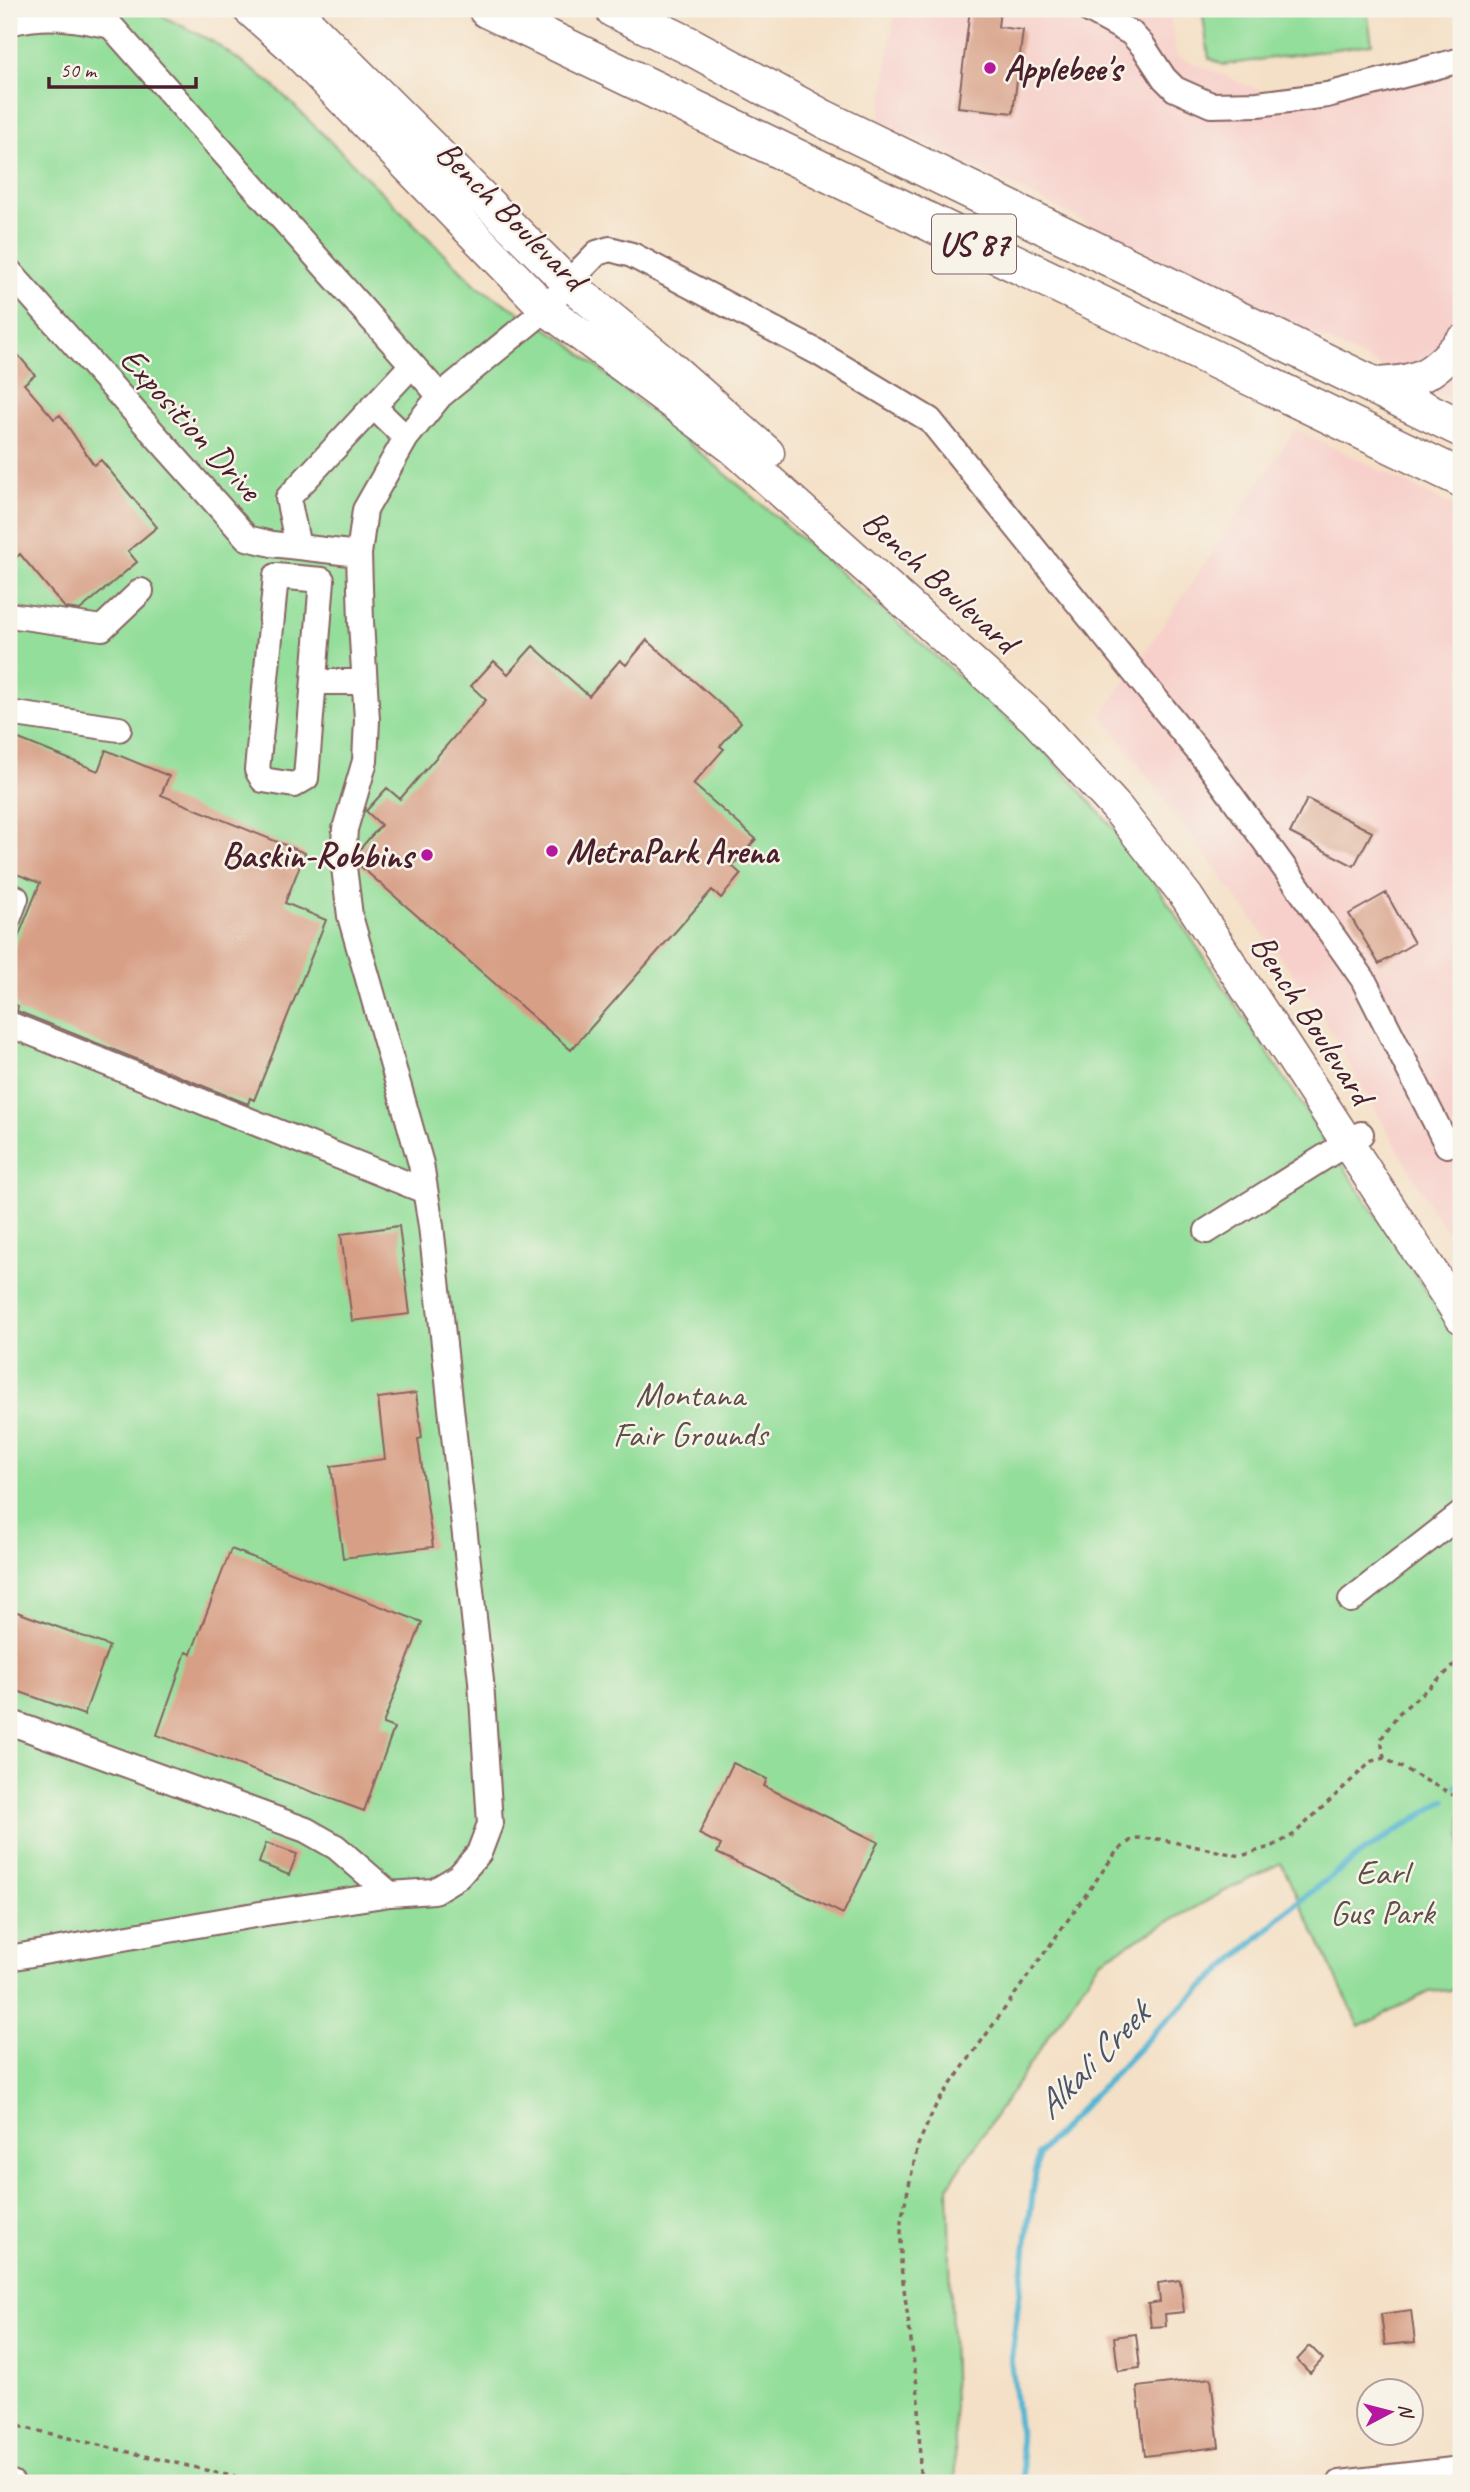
<svg xmlns="http://www.w3.org/2000/svg" width="1470" height="2492" font-family="Caveat,sans-serif">
<style>
.built{fill:#f7d0cb}
.green{fill:#93de9a;stroke:#6e7e62;stroke-width:2}
.lines{fill:none;stroke-linecap:round;stroke-linejoin:round}
.stream{stroke:#53b5d2;stroke-width:6}
.building{fill:#d79f85}
.minor-casing{stroke:#866361;stroke-width:28}
.major-casing{stroke:#866361;stroke-width:35}
.highway-casing{stroke:#866361;stroke-width:40}
.path{stroke:#866361;stroke-width:3.5;stroke-dasharray:5 5;stroke-linecap:butt}
.minor{stroke:#fff;stroke-width:24}
.major{stroke:#fff;stroke-width:32}
.highway{stroke:#fff;stroke-width:37}
.poi-dot{fill:#b5179e;stroke:#f7f3e8;stroke-width:2.5}
.labels{text-anchor:middle;dominant-baseline:central;stroke-width:5;stroke-linejoin:round;paint-order:stroke}
.shield{fill:#f7f3e8;stroke:#7e5f64;stroke-width:2}
.shield-label{font-size:33px;font-weight:bold;fill:#4a1f2b}
.poi-label{font-size:35px;font-weight:bold;fill:#4a1f2b;stroke:#f7f3e8;text-anchor:start}
.street-label{font-size:35px;fill:#4a1f2b;stroke:#f7f3e8}
.park-label{font-size:35px;fill:#5c4f47;stroke:#f7f3e8}
.water-label{font-size:37px;font-style:italic;fill:#4d5465;stroke:#f7f3e8}
</style>
<rect width="100%" height="100%" fill="#f7f3e8"/>
<filter id="ink" filterUnits="userSpaceOnUse"><feTurbulence type="fractalNoise" baseFrequency=".0143" numOctaves="2"/><feDisplacementMap in="SourceGraphic" scale="14" xChannelSelector="R" yChannelSelector="G"/><feConvolveMatrix kernelMatrix="1 2 1 2 8 2 1 2 1" color-interpolation-filters="sRGB"/></filter>
<filter id="wash" filterUnits="userSpaceOnUse"><feTurbulence type="fractalNoise" baseFrequency=".00686" numOctaves="4" result="noise"/><feDisplacementMap in="SourceGraphic" scale="28" xChannelSelector="R" yChannelSelector="G"/><feGaussianBlur stdDeviation="1.57" result="paint"/><feColorMatrix in="noise" values="0 0 0 0 0 0 0 0 0 0 0 0 0 0 0 0 0 1.4 0 .05"/><feComposite in="paint" operator="in"/></filter>
<g filter="url(#wash)">
<rect width="100%" height="100%" fill="#f4e0c6"/>
<!-- built -->
<path class="built" d="M895,9H1169L1176,56L1261,91L1379,68L1461,44V406L880,121Z
M1296,429L1461,510V1250L1435,1214L1315,1004L1102,715Z"/>
<!-- green -->
<path class="green" d="M9,9H148L212,41L271,83L478,287L565,340L752,496L1049,755L1132,849L1461,1343V1989L1428,1992L1360,2027L1281,1863L1223,1892L1100,1960L948,2186L956,2483H9Z
M1202,9H1367L1372,44L1223,65L1209,58Z"/>
<g class="lines">
<!-- stream -->
<path class="stream" d="M1457,1786L1461,1785
M1025,2483L1011,2359L1038,2154L1158,2028L1294,1905L1363,1852L1445,1800"/>
</g>
<g id="blocks">
<!-- building -->
<path class="building" d="M970,9L1000,10L998,27L1023,30L1013,113L958,107Z
M9,344L35,375L24,384L54,419L60,415L94,465L101,460L157,527L128,551L137,562L80,610L65,608L20,554L9,564Z
M647,640L741,722L720,746L724,749L693,784L756,839L732,866L741,874L721,898L712,890L571,1050L359,865L358,851L381,825L366,811L387,788L400,799L486,700L471,686L494,661L508,674L533,646L589,696L620,660L626,665Z
M9,735L98,771L106,750L169,776L161,795L305,853L285,903L326,920L254,1100L250,1098L248,1104L17,1011L18,1006L9,1002V960L40,883L9,871Z
M1307,799L1372,832L1354,866L1290,833Z
M1386,893L1414,943L1379,964L1349,914Z
M399,1226L410,1314L352,1321L341,1234Z
M416,1393L422,1438L418,1439L433,1547L343,1558L331,1466L385,1459L378,1398Z
M231,1549L422,1622L383,1724L394,1728L364,1811L157,1735L186,1652L191,1654Z
M9,1609L109,1646L84,1715L9,1688Z
M733,1763L767,1779L764,1786L878,1842L843,1914L717,1853L721,1845L699,1834Z
M266,1843L297,1854L289,1875L259,1863Z
M1180,2280L1184,2312L1165,2314L1166,2326L1151,2327L1148,2304L1160,2302L1158,2283Z
M1411,2310L1415,2342L1385,2345L1381,2314Z
M1136,2334L1140,2368L1118,2371L1114,2337Z
M1310,2346L1323,2359L1310,2373L1297,2360Z
M1211,2378L1219,2447L1145,2456L1137,2387Z"/>
</g>
</g>
<g filter="url(#ink)">
<use href="#blocks" fill-opacity="0" stroke="#866361" stroke-width="2"/>
<g class="lines">
<!-- minor casing -->
<g class="minor-casing">
<path id="minor" d="M1087,9L1131,33L1143,46L1164,78L1175,89L1211,105L1258,104L1327,95L1461,60
M9,23C46,13 74,18 111,26L440,396
M9,271L247,538L272,544L359,554
M373,406L406,438
M298,547L288,498L412,365
M276,576L322,580L306,778L294,785L263,780L257,770Z
M9,615L102,628L141,591
M314,682H364
M9,713L119,729
M9,895L16,898L9,917
M9,1024L425,1191
M1207,1231L1361,1134
M1351,1600L1461,1514
M9,1722L306,1830L336,1847L390,1894
M9,1958L266,1913L390,1894L434,1891L459,1876L479,1853L490,1824L481,1681L431,1226L421,1164L350,916L343,859L345,829L365,761L367,720L361,622L359,554L365,510L406,438L440,396L546,309L568,283L597,253L610,249L632,255L817,352L930,420L1206,761L1294,881L1363,979L1447,1145
M9,2483H12
M1340,2483L1461,2469"/>
</g>
<!-- major casing -->
<g class="major-casing">
<path id="major" d="M249,9L290,45L546,309L734,449L1034,718L1116,807L1187,897L1461,1317
M294,9L568,283L667,364L768,453
M1372,384C1419,382 1430,377 1461,342"/>
</g>
<!-- highway casing -->
<g class="highway-casing">
<path id="highway" d="M487,9L1461,478
M614,9L692,47L824,119L1461,428"/>
</g>
<!-- path -->
<path class="path" d="M1384,1758L1381,1739L1398,1714L1461,1660
M9,2424L261,2483
M920,2483L919,2401L901,2266V2221L918,2145L936,2105L1117,1851L1134,1838L1158,1839L1241,1856L1273,1846L1293,1835L1372,1761L1384,1758L1461,1799"/>
<!-- minor -->
<use href="#minor" class="minor"/>
<!-- major -->
<use href="#major" class="major"/>
<!-- highway -->
<use href="#highway" class="highway"/>
</g>
</g>
<!-- markers -->
<g class="poi-dot">
<circle cx="990" cy="68" r="7"/>
<circle cx="552" cy="851" r="7"/>
<circle cx="427" cy="855" r="7"/>
</g>
<g class="labels">
<!-- shield labels -->
<rect class="shield" x="932" y="214.5" width="84" height="59" rx="5"/>
<g class="shield-label">
<text x="974" y="244">US 87</text>
</g>
<!-- poi labels -->
<g class="poi-label">
<text x="1004" y="68">Applebee's</text>
<text x="566" y="851">MetraPark Arena</text>
<text x="413" y="855" text-anchor="end">Baskin-Robbins</text>
</g>
<!-- street labels -->
<g class="street-label">
<text transform="translate(511 215) rotate(45)">Bench Boulevard</text>
<text transform="translate(191 424) rotate(48)">Exposition Drive</text>
<text transform="translate(940 581) rotate(42)">Bench Boulevard</text>
<text transform="translate(1312 1019) rotate(57)">Bench Boulevard</text>
</g>
<!-- park labels -->
<g class="park-label">
<text x="690" y="1394">Montana<tspan x="690" dy="40">Fair Grounds</tspan></text>
<text x="1382" y="1872">Earl<tspan x="1382" dy="40">Gus Park</tspan></text>
</g>
<!-- water labels -->
<g class="water-label">
<text transform="translate(1092 2060) rotate(-46)">Alkali Creek</text>
</g>
</g>
<!-- margin -->
<rect width="1470" height="2492" fill="none" stroke="#f7f3e8" stroke-width="35"/>
<!-- north arrow -->
<g transform="translate(1390 2412) rotate(83)"><circle r="33" fill="#f7f3e8" stroke="#b29e9c" stroke-width="2"/>
<path d="M0-5L12 26L0 18L-12 26Z" fill="#b5179e"/>
<text y="-10" font-size="19" font-weight="bold" text-anchor="middle" fill="#4a1f2b">N</text>
</g>
<!-- scale -->
<path d="M49 77v10h147v-10" fill="none" stroke="#4a1f2b" stroke-width="3.5"/>
<text x="60" y="77" font-size="21" fill="#4a1f2b" stroke="#f7f3e8" stroke-width="5" paint-order="stroke">50 m</text>
</svg>
